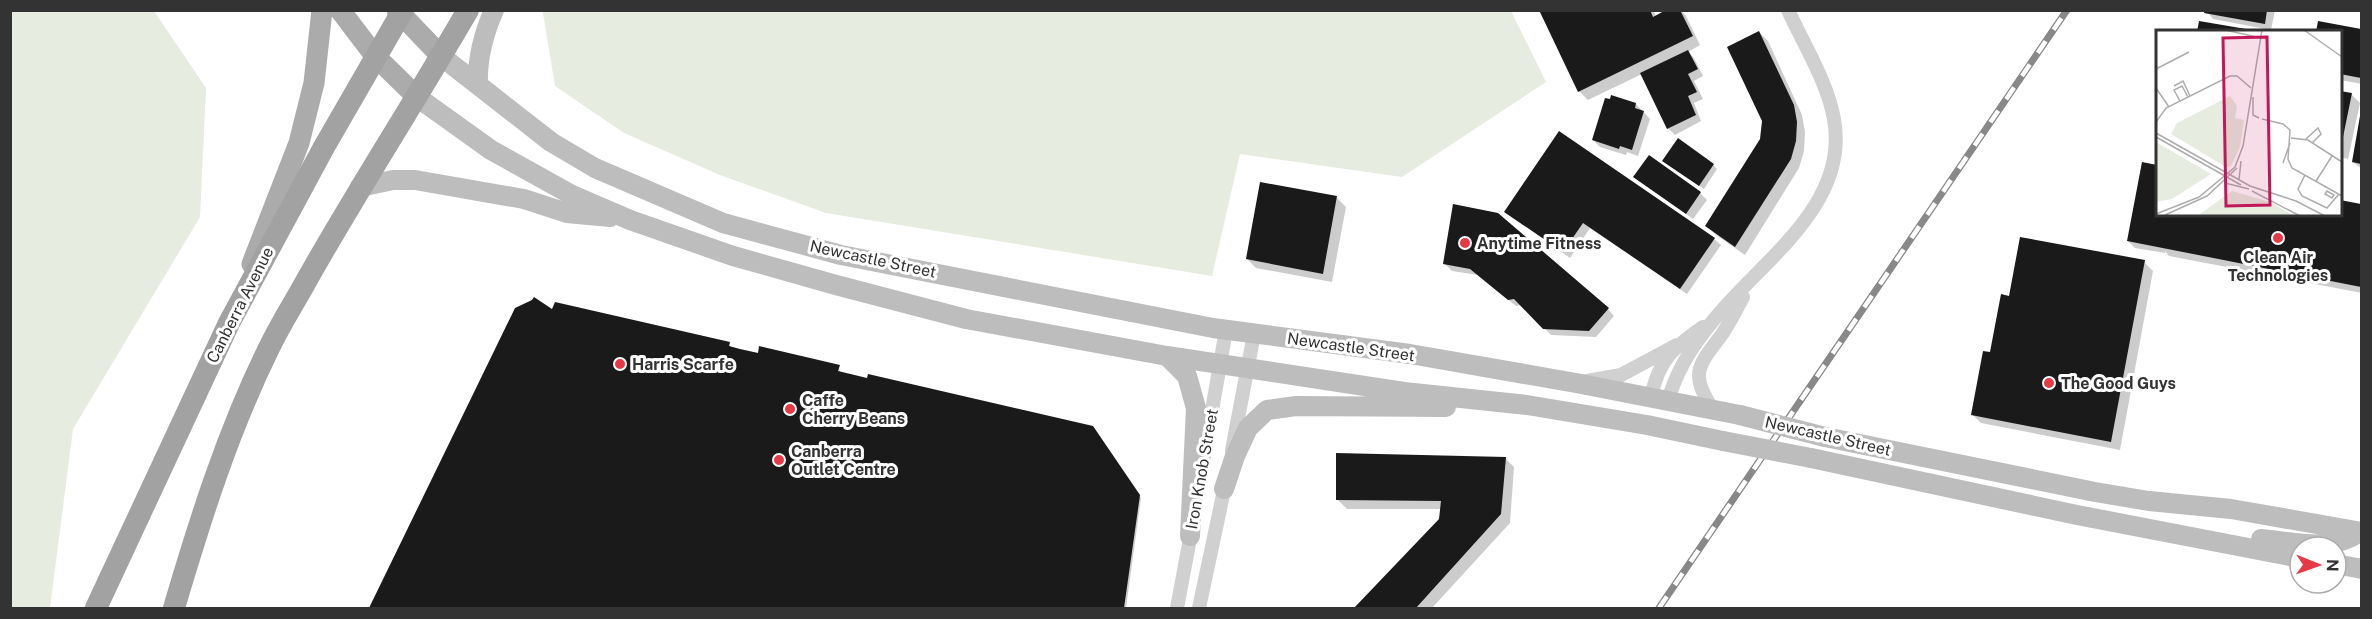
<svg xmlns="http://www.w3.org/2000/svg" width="2372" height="619" font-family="'Public Sans',sans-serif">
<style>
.green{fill:#e6ecdf}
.shadow{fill:#0003}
.building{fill:#1a1a1a}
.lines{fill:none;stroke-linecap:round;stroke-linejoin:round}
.minor{stroke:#d0d0d0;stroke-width:14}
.secondary{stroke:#bdbdbd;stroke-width:20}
.primary{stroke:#ababab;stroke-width:21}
.trunk{stroke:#a2a2a2;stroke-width:22}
.rail-casing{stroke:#888;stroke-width:7}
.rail{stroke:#fff;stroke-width:4.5;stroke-dasharray:14;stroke-linecap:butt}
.secondary-bridge{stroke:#bdbdbd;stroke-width:20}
.poi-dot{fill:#e63946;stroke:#fff;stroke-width:2}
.labels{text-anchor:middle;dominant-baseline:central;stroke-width:6;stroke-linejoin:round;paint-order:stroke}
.poi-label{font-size:16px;font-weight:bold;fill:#333;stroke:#fff;text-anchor:start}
.street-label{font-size:16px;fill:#333;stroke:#fff}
.inset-road{fill:none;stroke:#adadad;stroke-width:1.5}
.view{fill:#c2185b;fill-opacity:0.15;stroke:#c2185b;stroke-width:3}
.inset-edge{fill:none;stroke:#333;stroke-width:3}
</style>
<rect width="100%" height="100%" fill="#fff"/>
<!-- green -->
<path class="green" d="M545,10L1511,11L1546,82L1402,177L1240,154L1212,276L826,213L720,175L624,133L555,86L543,13Z
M10,11H154L206,88L200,217L73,429L50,608H11Z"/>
<!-- shadow -->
<path class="shadow" d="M1540,10H1653L1656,17L1670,10H1681L1686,16L1700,45L1688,52L1694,58L1703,76L1694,81L1703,99L1694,103L1701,121L1675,135L1668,128L1642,74L1588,100L1579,91Z
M2206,10H2275L2271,30L2213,19Z
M2319,22L2362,30V84L2340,80V32Z
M1759,32L1768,41L1802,115L1805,132L1804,151L1799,168L1745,255L1716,235L1707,226L1762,140L1764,120Z
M2340,92L2351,94L2360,103L2348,159L2340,157Z
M1611,101L1636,104L1650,119L1638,156L1627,152L1626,155L1600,147L1593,140Z
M2362,118V169L2353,162Z
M2143,164L2158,167V214H2340V202L2362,206V293L2169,256L2165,251V253L2135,248L2128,241Z
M1669,165H1713L1717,169L1704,189Z
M1635,177L1700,193L1707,200L1693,219Z
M1337,198L1346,207L1332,282L1256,268L1247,259Z
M1454,206L1608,309L1614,316L1596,337L1551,335L1522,305L1516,306L1478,275L1452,271L1445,264Z
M1506,212L1714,239L1721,245L1687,294L1590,228L1570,258Z
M2144,262L2153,271L2120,450L1981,423L1972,414L2010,297Z
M516,309L552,311L729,343L730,348L839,367L840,373L1094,429L1141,498L1126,608H371Z
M1505,458L1514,467L1510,523L1432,608H1356L1441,520V509H1347L1338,500Z"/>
<!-- building -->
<path class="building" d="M1539,10H1650L1653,17L1666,10H1680L1693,36L1578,92Z
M2205,10H2267L2265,24L2204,13Z
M2199,21L2252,30V32H2197Z
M2318,21L2361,29V78L2340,74V32H2316Z
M1759,31L1794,105L1797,122L1796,141L1791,159L1735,247L1705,226L1760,139L1762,121L1727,47Z
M1688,50L1698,69L1688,74L1697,92L1688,96L1696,115L1667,129L1640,73Z
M2340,91L2352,93L2342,142H2340Z
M1611,95L1636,103L1635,108L1644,111L1632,150L1620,146L1619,149L1592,140L1605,98L1610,99Z
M2360,116H2361V164L2352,162Z
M1559,131L1715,238L1680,289L1583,223L1563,252L1504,212Z
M1678,138L1714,164L1699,186L1662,161Z
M1649,155L1701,192L1686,214L1633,177Z
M2142,162L2157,165V214H2340V200L2361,204V287L2127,241Z
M1260,182L1337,196L1323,274L1246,259Z
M1453,204L1498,213L1609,308L1589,331L1543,329L1514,299L1508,300L1470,269L1443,264Z
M2020,237L2145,260L2111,442L1971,415L1983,351L1990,352L2001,294L2009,296Z
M534,297L552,309L555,302L730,342L729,346L740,349L758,353L759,346L840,365L838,371L867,378L868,374L1093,426L1140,495L1124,608H369L515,308L532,300Z
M1336,453L1506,457L1501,514L1416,608H1354L1439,519L1441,501L1336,500Z"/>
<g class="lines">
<!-- minor -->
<path class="minor" d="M1587,381L1621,375L1677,345
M1651,398C1658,360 1673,348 1703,327
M1668,401C1676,371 1692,346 1712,322C1758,263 1850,207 1834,119C1827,81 1804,45 1788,10
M1713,410C1691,375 1696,368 1720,337C1729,325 1736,310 1743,297
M1232,450L1254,334
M1200,479L1226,330
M1177,608L1192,528
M1199,608L1226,481"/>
<!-- secondary -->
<path class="secondary" d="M441,56L551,142L595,168L723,223L841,255L1213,328L1410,354L1576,383L1740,415
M478,85C477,59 483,35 494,10
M417,97L491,150L572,195L630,220L733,256L836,285L966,319L1167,356L1404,392L1527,405L1647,425L1723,441
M360,187L393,180H415L524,199L567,213L610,217
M1167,356L1187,376L1196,408L1190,536
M1825,437L2095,492L2149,501L2231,509L2362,532
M1811,458L2077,515L2300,558
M1224,489L1235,456L1248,428L1267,410L1296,406L1446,407
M2261,539C2297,542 2329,553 2360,532
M2336,564L2362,569"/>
<!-- primary -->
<path class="primary" d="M340,10L375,56L417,97
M397,10L441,56
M252,264L299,143L314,83L322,10"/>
<!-- trunk -->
<path class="trunk" d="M96,608L229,323L324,147L403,10
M174,608C200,520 228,431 269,348C281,323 296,300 309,276C360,186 416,100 468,10"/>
<!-- rail casing -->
<g class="rail-casing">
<path id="rail" d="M1659,608L2067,10"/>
</g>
<!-- rail -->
<use href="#rail" class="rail"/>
<!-- secondary-bridge -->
<path class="secondary-bridge" d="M1740,415L1825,437
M1723,441L1811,458"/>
</g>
<!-- markers -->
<g class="poi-dot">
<circle cx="2278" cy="238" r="6"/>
<circle cx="1465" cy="243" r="6"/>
<circle cx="620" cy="364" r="6"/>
<circle cx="2049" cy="383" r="6"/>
<circle cx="790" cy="409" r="6"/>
<circle cx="779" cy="460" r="6"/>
</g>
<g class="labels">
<!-- poi labels -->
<g class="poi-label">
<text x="1477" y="243">Anytime Fitness</text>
<text x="2278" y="257" text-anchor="middle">Clean Air<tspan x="2278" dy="18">Technologies</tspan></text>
<text x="632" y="364">Harris Scarfe</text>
<text x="2061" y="383">The Good Guys</text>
<text x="802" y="400">Caffe<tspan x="802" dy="18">Cherry Beans</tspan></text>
<text x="791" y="451">Canberra<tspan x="791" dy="18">Outlet Centre</tspan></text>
</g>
<!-- street labels -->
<g class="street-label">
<text transform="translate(873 259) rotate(12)">Newcastle Street</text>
<text transform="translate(240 305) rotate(-63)">Canberra Avenue</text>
<text transform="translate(1351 347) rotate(8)">Newcastle Street</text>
<text transform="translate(1828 436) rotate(13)">Newcastle Street</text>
<text transform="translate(1202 469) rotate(-80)">Iron Knob Street</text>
</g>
</g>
<!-- overview -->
<g transform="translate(2156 30)">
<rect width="186" height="186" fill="#fff"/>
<path d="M74,66L81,76L79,88L88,90L84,117L75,136L70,137L15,104L21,93ZM0,112L55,144L16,169L0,172ZM76,161L114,172L138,186H41Z" fill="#e6ecdf"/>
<path class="inset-road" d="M69,0L105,8M148,0L186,27M0,39L33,22M18,56L27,51L34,66M0,58L13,77M97,67V85L103,88M24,71L18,60L26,56L32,67M106,89L127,94L134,100L132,129L136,138L186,166M0,92L10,78L74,46H81L95,58M0,103L94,156L140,171L169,186M0,107L85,155M135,108L152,110L186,132M150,109L162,98L165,104L156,113M127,133L134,113M149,145L142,159L146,166L171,178L183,164M83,150L85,131M160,151L176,126M69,153L93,159M96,161L144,186M171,161L178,165L176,168L169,164ZM0,184L43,167L79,137L87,116L106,0M9,185L51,166L81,138"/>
<path class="view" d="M111,7L114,175L70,176L67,8Z"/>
<rect width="186" height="186" class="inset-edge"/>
</g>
<!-- border -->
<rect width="2372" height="619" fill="none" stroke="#333333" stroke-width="24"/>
<!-- north arrow -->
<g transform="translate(2318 565) rotate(91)"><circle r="28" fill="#ffffff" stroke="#adadad" stroke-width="1.5"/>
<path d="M0-4.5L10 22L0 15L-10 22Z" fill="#e63946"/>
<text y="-9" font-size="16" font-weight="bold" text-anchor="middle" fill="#333333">N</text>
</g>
</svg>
